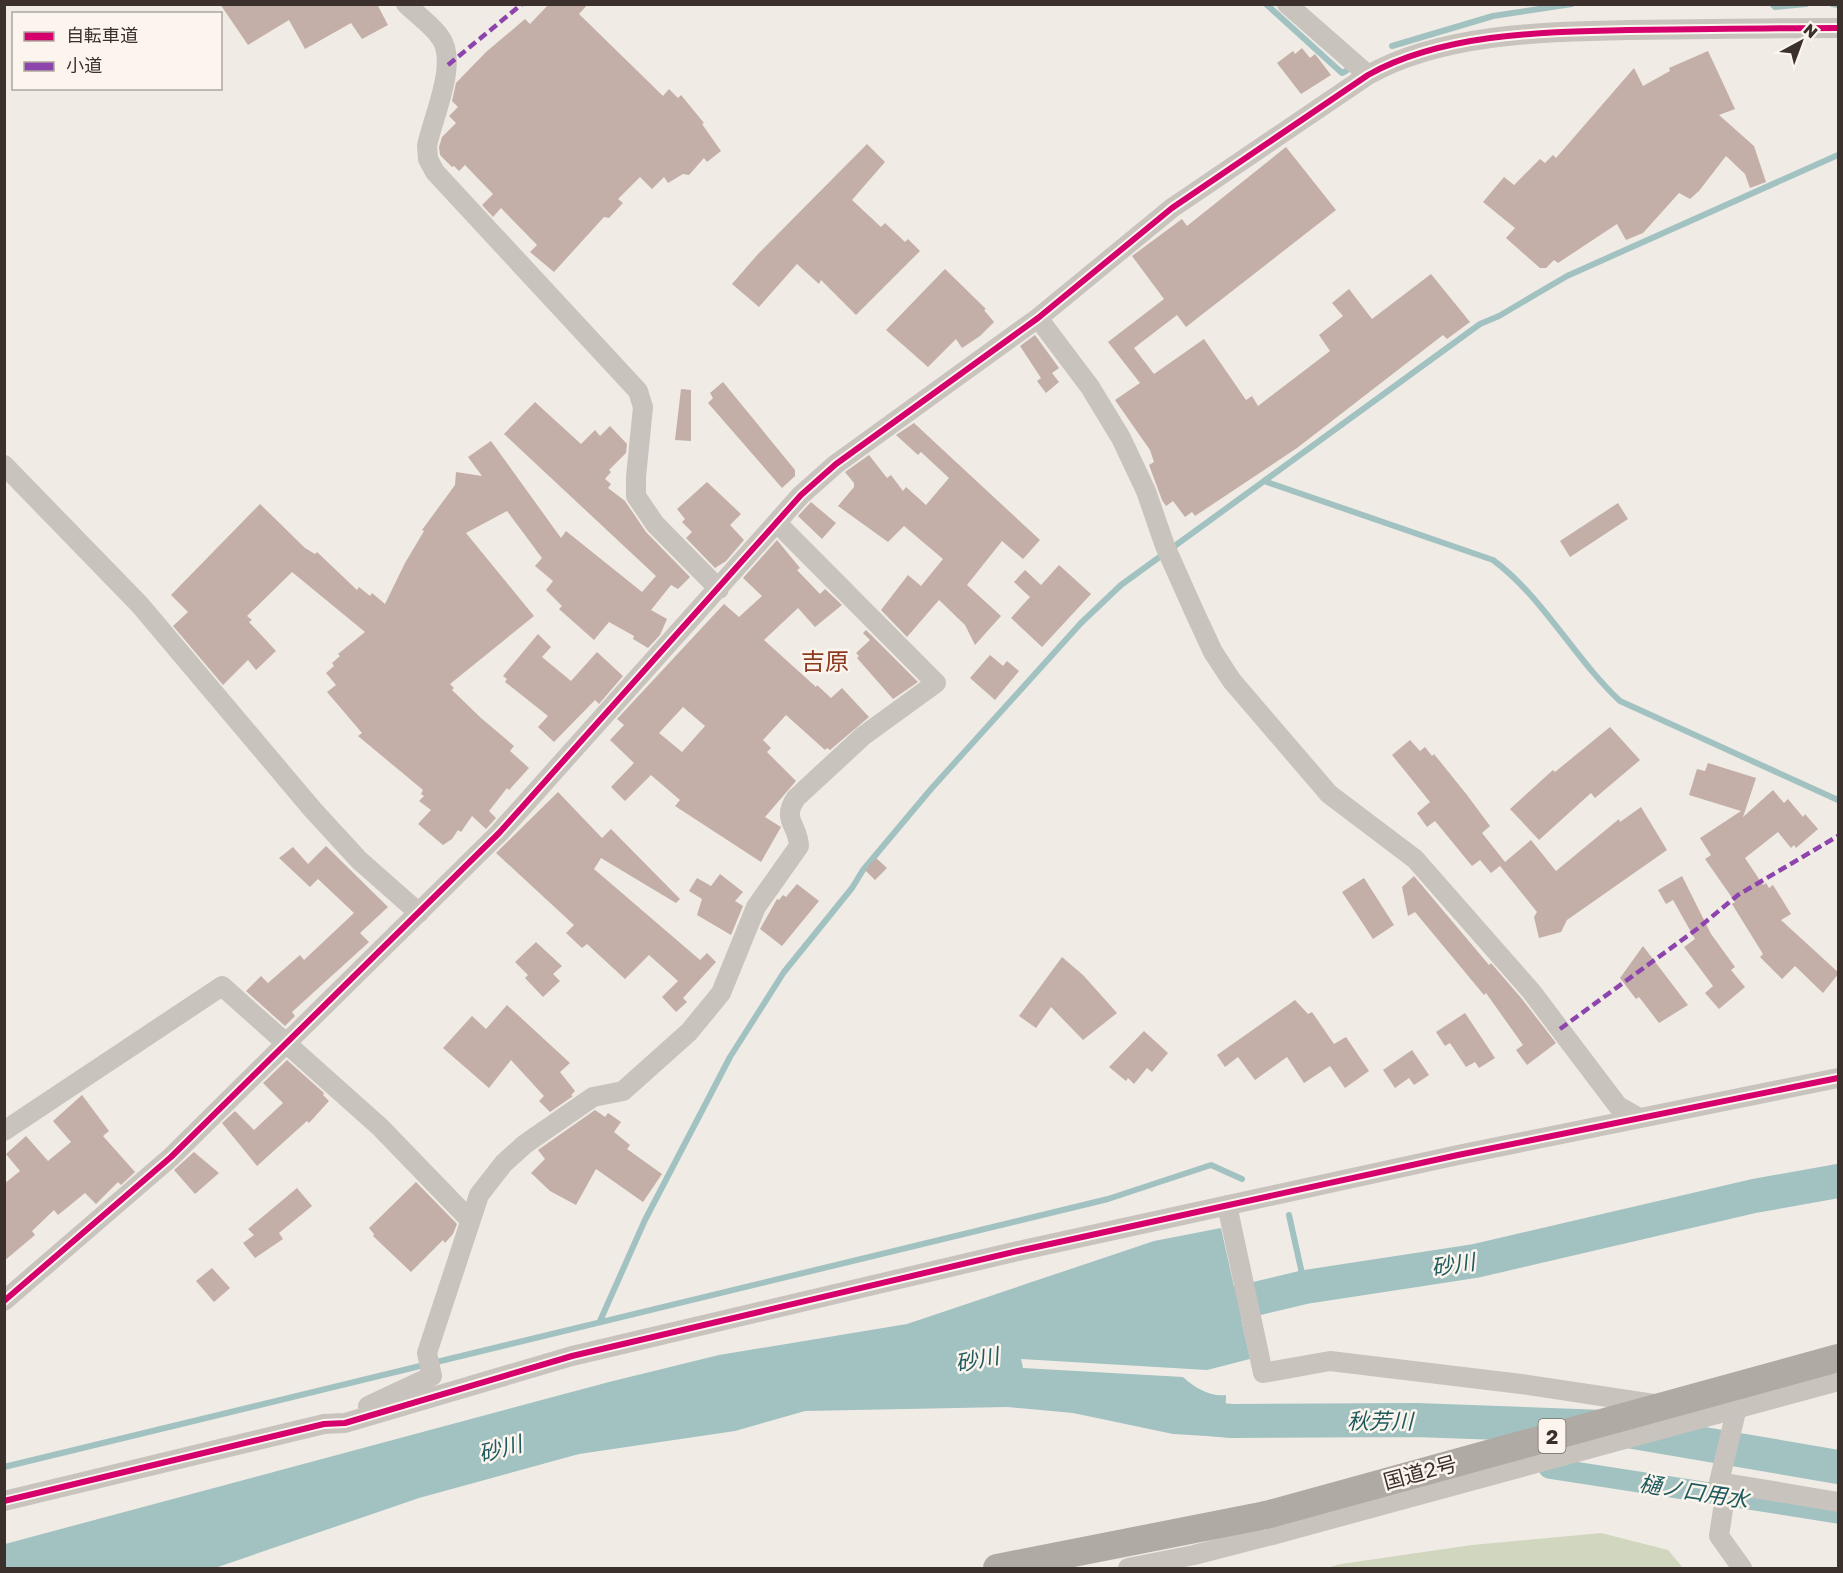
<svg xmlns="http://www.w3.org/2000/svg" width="1843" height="1573" font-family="'Golos Text','Noto Sans JP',sans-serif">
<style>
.green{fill:#d1d6bf}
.water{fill:#a1c2c1}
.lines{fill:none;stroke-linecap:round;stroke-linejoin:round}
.stream{stroke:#a1c2c1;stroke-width:6}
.canal{stroke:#a1c2c1;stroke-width:21}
.river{stroke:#a1c2c1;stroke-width:34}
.building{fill:#c3afa7;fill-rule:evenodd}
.minor{stroke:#c9c3be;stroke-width:20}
.highway{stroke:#afaaa4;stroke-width:28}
.minor-bridge{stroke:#c9c3be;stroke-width:20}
.highway-bridge{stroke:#afaaa4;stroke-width:28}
.quiet{stroke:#8e44ad;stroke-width:4.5;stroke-dasharray:9 4.5;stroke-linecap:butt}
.cycleway-casing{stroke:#fbf5ee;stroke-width:10}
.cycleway{stroke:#d6006c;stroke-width:6}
.labels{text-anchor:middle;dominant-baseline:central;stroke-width:5;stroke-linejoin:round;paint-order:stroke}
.shield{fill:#fbf5ee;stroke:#756b66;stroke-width:1.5}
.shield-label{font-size:20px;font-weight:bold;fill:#3b302b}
.street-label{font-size:21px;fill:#3b302b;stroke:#fbf5ee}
.water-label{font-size:22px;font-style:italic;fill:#1f5a5e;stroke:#fbf5ee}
.quarter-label{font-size:24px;fill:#8c3b22;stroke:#fbf5ee}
</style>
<rect width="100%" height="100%" fill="#f0ebe5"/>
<!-- green -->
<path class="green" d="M1601,1533L1668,1550L1683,1568H1326L1341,1564L1472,1545Z"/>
<!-- water -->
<path class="water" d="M1221,1228L1250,1359L1207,1370L1021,1359L1023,1368L1183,1377C1195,1388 1210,1397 1226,1395L1225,1437L1173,1434L1073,1413L1007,1407L805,1411L735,1431L579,1454L419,1498L215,1568H5V1544L609,1382L719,1355L907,1324L1154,1241Z"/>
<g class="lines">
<!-- stream -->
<path class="stream" d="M1266,4L1342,73L1346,71
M1772,4L1775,7L1806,4
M1832,4L1838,5
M1392,46L1493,16L1572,4
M1264,481L1493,560C1543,597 1574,658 1620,701L1838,800
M1289,1215L1305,1287
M600,1321L645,1220L730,1057L784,972L852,888L863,870L931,789L1081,623L1121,585L1480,324L1499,316L1567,276L1838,155
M4,1467L1108,1199L1211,1165L1242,1179"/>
<!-- canal -->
<path class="canal" d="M1549,1468L1838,1513"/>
<!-- river -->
<path class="river" d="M1213,1309L1305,1287L1475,1261L1754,1196L1838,1181
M1179,1416L1231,1421L1416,1420L1604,1427L1838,1467"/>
</g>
<!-- building -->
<path class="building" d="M220,4H377L388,25L362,39L351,23L305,49L289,20L248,45Z
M549,4H588L579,14L663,96L669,89L678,98L681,95L704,123L702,124L721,151L707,162L704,158L689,175L683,174L668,183L664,177L652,189L640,177L618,199L623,203L609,218L604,217L554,272L530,252L537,245L501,208L493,217L482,205L493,194L465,165L459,171L454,166L452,167L440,155L439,147L442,137L456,123L449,116L458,107L452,101L456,83L486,52L525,19L530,24Z
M1302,48L1310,58L1315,54L1331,75L1301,94L1277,63L1293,51L1295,54Z
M1708,51L1735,109L1719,115L1754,146L1766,182L1750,188L1745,174L1726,156L1699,191L1690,199L1679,193L1643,233L1626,240L1617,224L1558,263L1554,260L1546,268H1540L1506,238L1515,228L1483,202L1504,177L1514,185L1540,159L1545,163L1553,155L1556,158L1634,68L1643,86L1670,71L1669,68Z
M867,144L885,162L852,200L881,227L885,223L905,242L908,239L920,251L856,315L821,280L819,284L797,264L759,307L732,284L758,254Z
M1286,147L1336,210L1186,327L1177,315L1134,348L1154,374L1204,339L1246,400L1252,396L1258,406L1330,351L1319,335L1343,316L1332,303L1349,289L1372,319L1431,274L1470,322L1447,339L1443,335L1297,448L1195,516L1192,512L1185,517L1173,501L1166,506L1162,500L1149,465L1154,462L1150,450L1115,400L1140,383L1108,342L1164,299L1132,256L1182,219L1187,226Z
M945,269L986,309L984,310L994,322L980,336L962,348L956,339L928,367L886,330Z
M1035,335L1059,368L1052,373L1059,382L1046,393L1037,381L1041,378L1020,346Z
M723,382L795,470V476L782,488L708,403L713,398L710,393Z
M681,389L691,390V441L675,440Z
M535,402L581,444L595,430L600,436L610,426L627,444L626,453L609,470L611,472L605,479L611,484L608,488L625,501L646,532L690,577L678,589L671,585L651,610L667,619L660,635L648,648L633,639L634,636L609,622L594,640L559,609L562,606L546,590L553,581L535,566L542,558L507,511L466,533L534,616L450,684L454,688L452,690L481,718L514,746L510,751L529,768L509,790L507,788L489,811L496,818L486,829L472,816L461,832L458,830L452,839L443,845L418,824L431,810L419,801L424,796L421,794L423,790L358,736L362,733L327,692L336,685L326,673L334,666L332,663L340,656L338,654L365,632L292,572L247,616L252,620L249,622L276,651L256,670L248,660L223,685L173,626L188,612L171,595L260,504L305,548L315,554L317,552L357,590L359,587L370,596L372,593L385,604L405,563L424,531L422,530L455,485L456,472L482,476L468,457L491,441L561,538L566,531L642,592L656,576L504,434Z
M914,423L1040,540L1023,559L1002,541L967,585L1001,616L975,645L965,625L939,600L907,637L881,610L908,575L921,586L943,559L904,526L888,542L838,506L854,487V483L845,472L869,455L887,478L891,475L903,491L906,487L926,505L949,478L921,452L918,455L896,435Z
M707,482L741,514L730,525L744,540L726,561L715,568L686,538L692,532L682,522L685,519L677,509Z
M811,502L836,523L822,539L798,516Z
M1618,503L1628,519L1570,557L1560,541Z
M777,540L800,568L797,570L820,594L825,589L842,605L815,627L798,608L764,640L816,687L817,685L831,698L842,688L869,717L830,750L827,748L825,750L786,715L763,740L771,748L767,752L796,781L765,817L781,827L761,862L675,806L680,800L651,775L625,801L611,787L634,763L610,740L624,725L617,719L724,604L739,617L762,596L743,578ZM683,707L705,726L682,752L659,733Z
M1059,565L1091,594L1042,647L1011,618L1030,597L1014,582L1025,570L1041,585Z
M866,630L918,682L893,699L857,658L859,656L856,653L870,640L863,633Z
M538,634L551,647L542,657L571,681L597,652L623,676L599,704L595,700L554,742L538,727L548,716L505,682L507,679L503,676Z
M990,655L1003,666L1007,661L1019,671L995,700L970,678Z
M1610,727L1640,760L1595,798L1591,793L1539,840L1510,809L1553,770L1555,772Z
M1410,740L1420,751L1425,747L1432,756L1434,754L1467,795L1490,826L1482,833L1505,862L1531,840L1556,871L1619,819L1620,822L1641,807L1667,850L1567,920L1561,932L1539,938L1534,917L1537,912L1500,866L1491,873L1480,860L1472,866L1435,821L1427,827L1417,813L1430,802L1392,755Z
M1708,763L1756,778L1743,817L1773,790L1784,803L1788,799L1803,817L1805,814L1818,829L1796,848L1794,845L1791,848L1778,832L1745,858L1763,885L1766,883L1769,888L1773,885L1791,914L1781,920L1839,973L1823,993L1795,966L1782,979L1760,957L1763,954L1732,904L1735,902L1705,859L1711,855L1700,838L1741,811L1689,795L1697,769L1705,771Z
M558,792L602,838L611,829L680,899L676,903L601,858L594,869L700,960L707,953L716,962L683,998L687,1002L676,1012L662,997L678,981L649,955L625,979L587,944L582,948L566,933L574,925L496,853Z
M326,846L388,907L360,933L369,942L292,1012L295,1016L285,1026L246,991L261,976L268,983L300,955L304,960L354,913L318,879L310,887L279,858L293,847L308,864Z
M876,858L887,868L875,880L865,870Z
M720,874L743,892L735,901L743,906L731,935L697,915L702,899L689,891L697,878L711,886Z
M1414,876L1489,965L1491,963L1522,999L1556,1043L1527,1065L1516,1050L1523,1045L1486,993L1484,995L1415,912L1408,916L1402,887Z
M1682,876L1711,934L1735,967L1731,970L1745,987L1719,1009L1705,993L1713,986L1684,947L1695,939L1673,900L1666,904L1658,890Z
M1364,878L1394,925L1373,939L1342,892Z
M797,884L819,901L782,946L760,929L777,899L779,900L783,895L786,897Z
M536,942L562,966L553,974L560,981L543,997L525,978L528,975L515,962Z
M1643,946L1688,1005L1659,1023L1639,997L1636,999L1620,978Z
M1062,957L1083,975L1117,1013L1083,1040L1051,1007L1036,1028L1019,1016Z
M1295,1000L1308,1014L1312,1012L1334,1044L1346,1037L1369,1071L1345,1088L1330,1066L1304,1083L1287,1057L1255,1080L1238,1057L1225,1067L1217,1055Z
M507,1005L570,1063L560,1072L575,1091L571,1095L573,1096L550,1112L539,1101L544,1096L511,1060L489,1088L443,1048L472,1016L486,1029Z
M1465,1013L1495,1058L1479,1068L1475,1062L1466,1067L1450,1043L1445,1046L1436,1032Z
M1144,1031L1168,1053L1152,1072L1147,1068L1134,1084L1128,1078L1126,1081L1109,1067Z
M1412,1050L1429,1075L1414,1085L1409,1078L1395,1088L1383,1070Z
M287,1060L324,1093L323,1095L329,1101L309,1123L307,1121L257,1166L222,1123L235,1111L254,1130L283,1103L263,1083Z
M82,1095L109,1131L103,1136L135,1172L121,1185L118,1182L96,1204L85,1193L58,1215L54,1210L32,1231L35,1235L4,1261V1184L20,1171L6,1154L26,1136L48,1161L71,1142L53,1121Z
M595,1110L605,1117L608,1113L621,1122L614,1132L630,1145L627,1149L662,1174L643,1202L596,1169L576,1205L550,1191L531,1173L545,1159L538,1150Z
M194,1152L219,1173L195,1194L174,1170Z
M416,1182L457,1224L453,1234L445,1243L443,1240L411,1272L373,1236L374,1234L369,1228Z
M297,1188L312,1206L279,1233L283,1239L255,1258L243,1243L254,1235L248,1229Z
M212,1268L230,1288L214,1302L196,1281Z"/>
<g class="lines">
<!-- minor -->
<path class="minor" d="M406,4C417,15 432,25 440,37C459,62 433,116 427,146L428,159L435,172L638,391L643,407L636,477V496L655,524L719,589
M1287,4L1368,75
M1038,318L1090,387L1121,438L1146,491L1165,546L1194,611L1213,652L1232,681L1329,794L1415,859L1531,991L1618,1106L1639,1118
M4,465L140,605L313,810L359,860L419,913
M4,1131L222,986L380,1127L469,1219
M1227,1205L1263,1373L1330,1361L1521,1384L1654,1404
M4,1301L171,1157L499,833L801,495L836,464L1038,318L1172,208L1368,75C1443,33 1544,32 1628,30C1698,29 1768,28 1838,28
M368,1406L432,1376L427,1353L479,1195L504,1163L525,1144L593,1097L623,1091L689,1032L721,993L756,907L799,846C798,824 781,820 796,798L863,736L936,683L777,523
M1735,1416L1719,1482L1838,1502
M1727,1483L1719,1536L1742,1568
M4,1501L324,1424L345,1423L572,1356L1018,1251L1458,1155L1838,1078
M1128,1568L1194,1555L1272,1535"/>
<!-- highway -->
<path class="highway" d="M997,1568L1266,1515"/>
<!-- minor-bridge -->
<path class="minor-bridge" d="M1272,1535L1838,1381"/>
<!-- highway-bridge -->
<path class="highway-bridge" d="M1266,1515L1838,1358"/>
<!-- quiet -->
<path class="quiet" d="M448,65L522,4
M1560,1029L1697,929L1738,895L1838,836"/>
<!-- cycleway casing -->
<g class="cycleway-casing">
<path id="cycleway" d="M4,1301L171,1157L499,833L801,495L836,464L1038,318L1172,208L1368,75C1443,33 1544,32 1628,30C1698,29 1768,28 1838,28
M4,1501L324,1424L345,1423L572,1356L1018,1251L1458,1155L1838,1078"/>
</g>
<!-- cycleway -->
<use href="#cycleway" class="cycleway"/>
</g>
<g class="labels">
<!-- shield labels -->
<rect class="shield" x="1538.5" y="1419" width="27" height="34" rx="4.5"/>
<g class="shield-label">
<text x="1552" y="1436">2</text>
</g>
<!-- street labels -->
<g class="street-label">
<text transform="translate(1420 1472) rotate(-15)">国道2号</text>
</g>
<!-- water labels -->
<g class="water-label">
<text transform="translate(1453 1264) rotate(-9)">砂川</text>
<text transform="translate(977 1359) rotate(-11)">砂川</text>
<text x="1380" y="1420">秋芳川</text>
<text transform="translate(500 1448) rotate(-15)">砂川</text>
<text transform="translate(1694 1491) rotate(9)">樋ノ口用水</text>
</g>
<!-- quarter labels -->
<g class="quarter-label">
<text x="825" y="660">吉原</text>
</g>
</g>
<!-- border -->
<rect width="1843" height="1573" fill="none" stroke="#3b302b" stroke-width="12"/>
<!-- legend -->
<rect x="12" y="12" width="210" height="78" fill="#fbf5ee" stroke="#aea6a0" stroke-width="1.5"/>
<rect x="24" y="32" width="30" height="9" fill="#d6006c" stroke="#aea6a0" stroke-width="1.5"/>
<text x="66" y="42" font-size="18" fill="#3b302b">自転車道</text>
<rect x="24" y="62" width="30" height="9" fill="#8e44ad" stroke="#aea6a0" stroke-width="1.5"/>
<text x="66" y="72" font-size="18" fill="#3b302b">小道</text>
<!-- north arrow -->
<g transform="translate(1801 42) rotate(41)" stroke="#fbf5ee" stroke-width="4.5" paint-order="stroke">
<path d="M0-4.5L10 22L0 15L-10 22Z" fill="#3b302b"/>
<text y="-9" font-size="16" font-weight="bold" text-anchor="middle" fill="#3b302b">N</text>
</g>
</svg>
